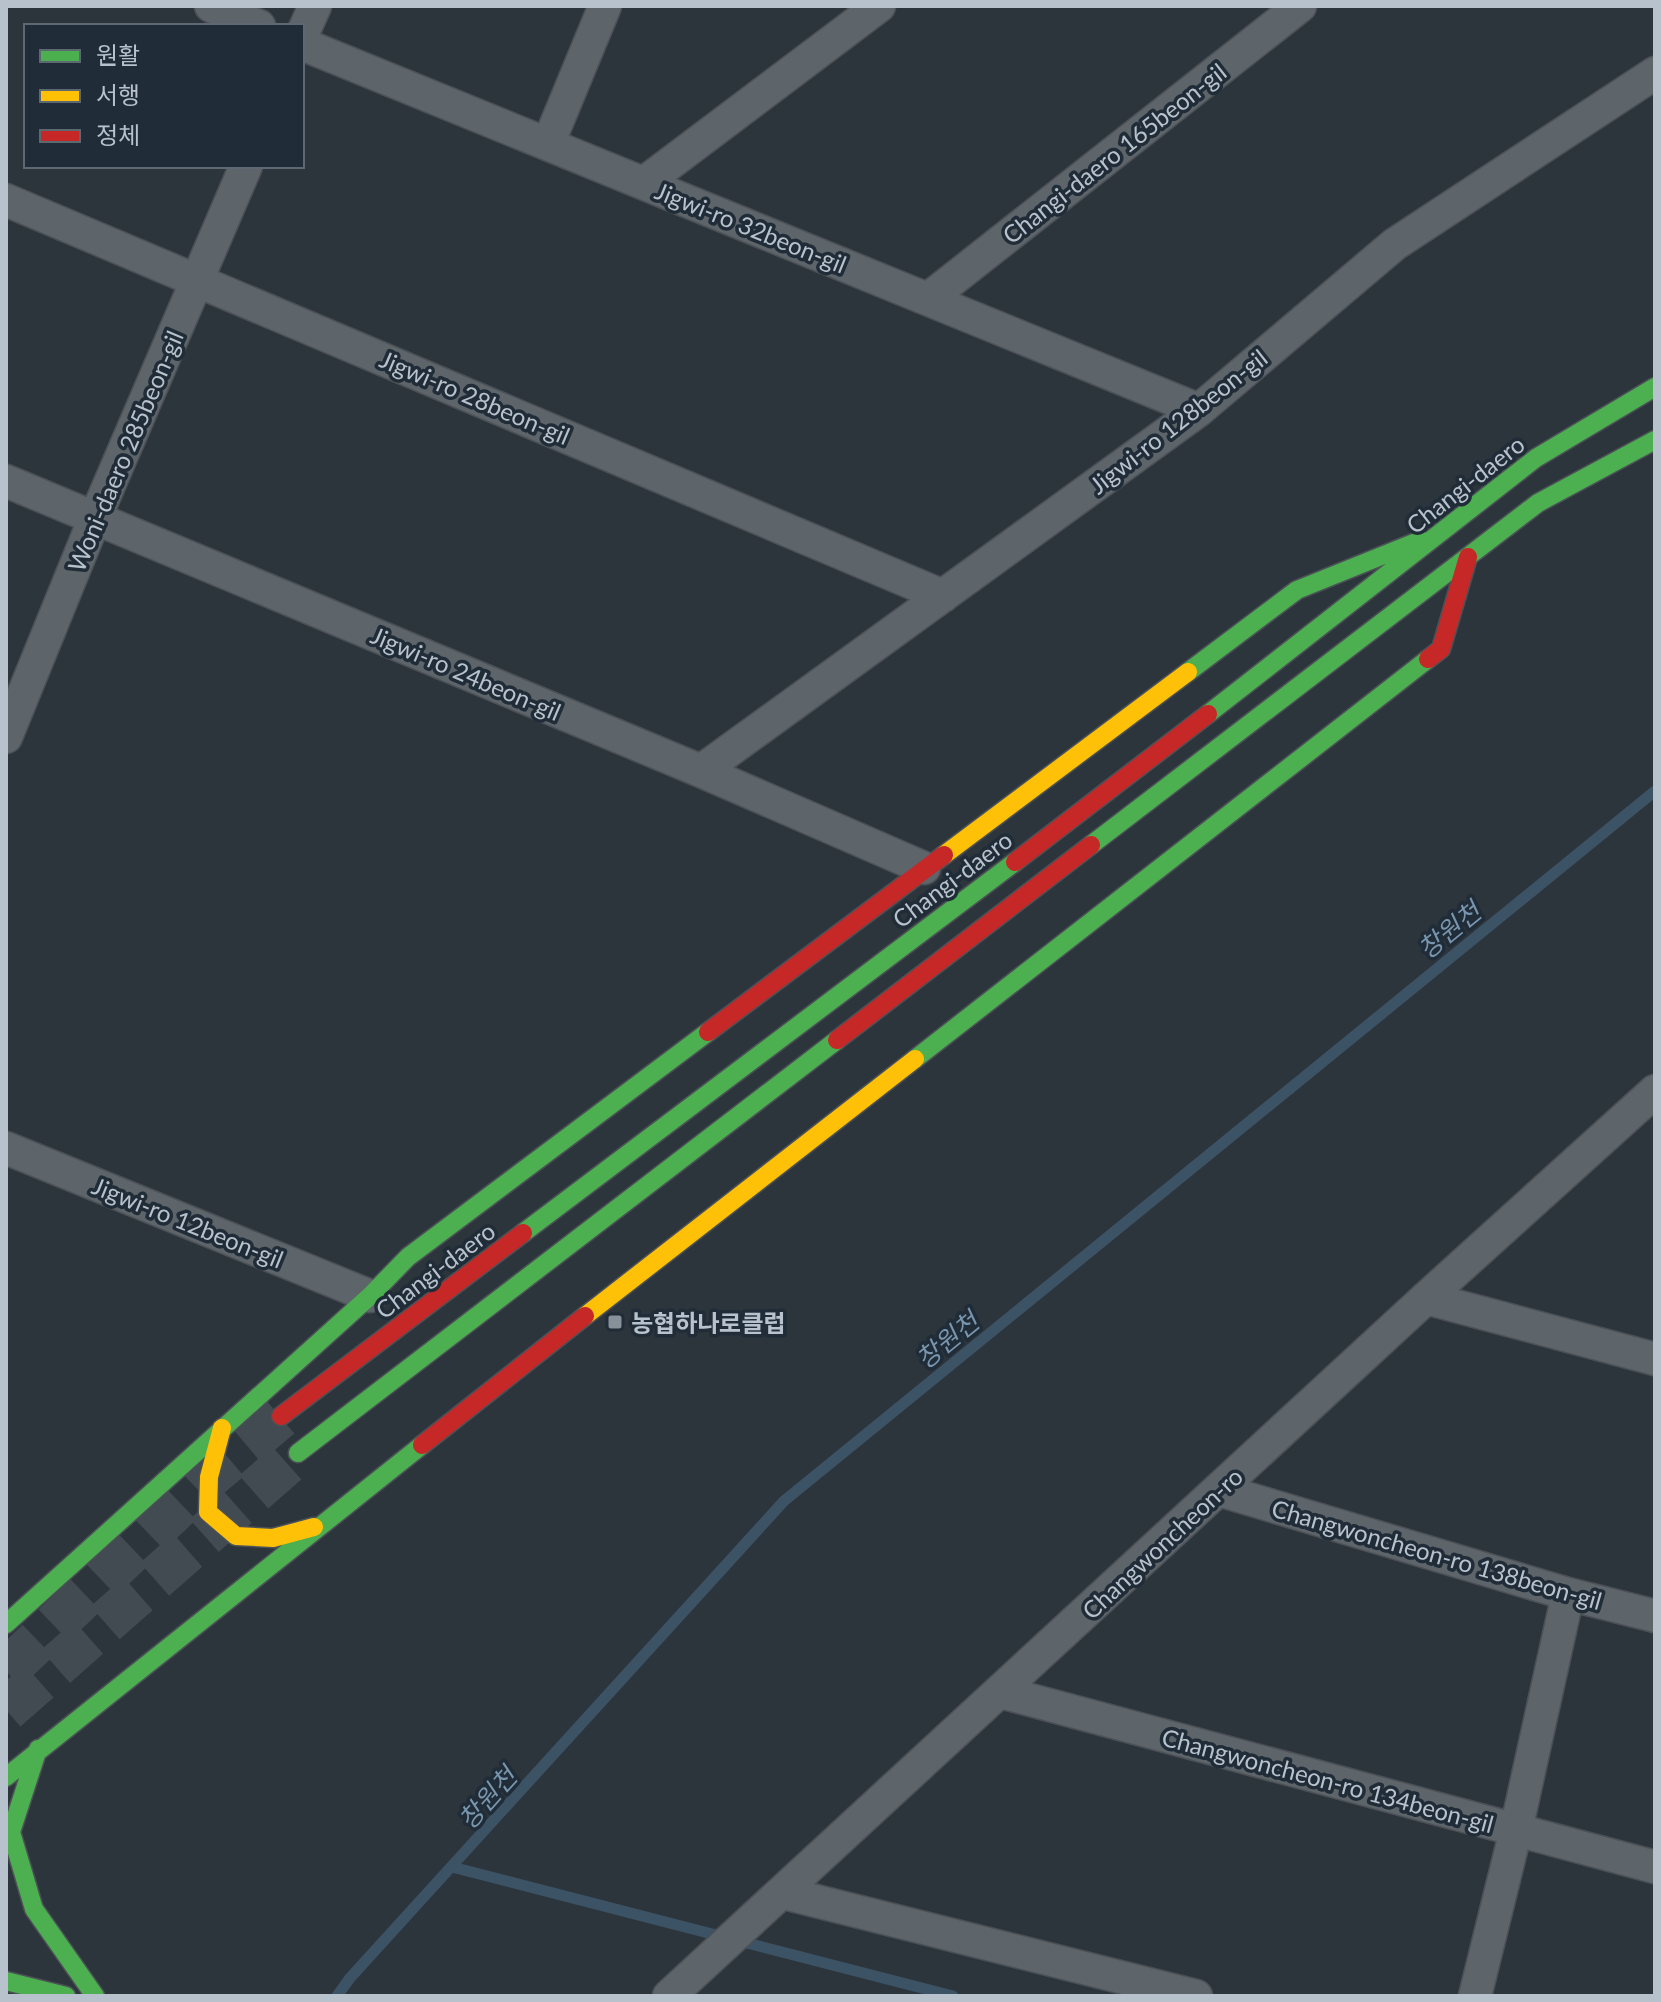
<svg xmlns="http://www.w3.org/2000/svg" width="1661" height="2002" font-family="Lato,'Noto Sans KR',sans-serif">
<style>
.lines{fill:none;stroke-linecap:round;stroke-linejoin:round}
.stream{stroke:#3c5366;stroke-width:11}
.primary-tunnel{stroke:#424a52;stroke-width:44;stroke-dasharray:44 22;stroke-linecap:butt}
.street-casing{stroke:#4b5156;stroke-width:35}
.fast-casing{stroke:#4b5156;stroke-width:21}
.slow-casing{stroke:#4b5156;stroke-width:21}
.jam-casing{stroke:#4b5156;stroke-width:21}
.street{stroke:#5d646a;stroke-width:32}
.fast{stroke:#4caf50;stroke-width:18}
.slow{stroke:#ffc107;stroke-width:18}
.jam{stroke:#c62828;stroke-width:18}
.poi-dot{fill:#87919a;stroke:#202c37;stroke-width:3}
.labels{text-anchor:middle;dominant-baseline:central;stroke-width:7;stroke-linejoin:round;paint-order:stroke}
.street-label{font-size:24px;fill:#b8c2cc;stroke:#202c37}
.poi-label{font-size:24px;font-weight:bold;fill:#b8c2cc;stroke:#202c37;text-anchor:start}
.water-label{font-size:26px;font-style:italic;fill:#7996ae;stroke:#202c37}
</style>
<rect width="100%" height="100%" fill="#2d353c"/>
<g class="lines">
<!-- stream -->
<path class="stream" d="M452,1867L953,1996
M337,1996L350,1978L784,1501L1655,791"/>
<!-- primary-tunnel -->
<path class="primary-tunnel" d="M6,1671L209,1477L281,1416
M6,1710L298,1453"/>
<!-- street casing -->
<g class="street-casing">
<path id="street" d="M211,6L259,26
M302,35L315,6
M302,44L1199,410
M548,144L605,6
M644,183L879,6
M6,200L943,596
M928,299L1300,6
M6,481L701,771L924,868
M6,737L95,518L246,166
M701,771L1199,410L1395,244L1655,73
M6,1148L370,1296
M1426,1298L1655,1359
M1219,1490L1568,1594L1655,1616
M1001,1692L1655,1867
M784,1893L1196,1996
M669,1996L1426,1298L1655,1091
M1475,1996L1516,1830L1568,1594"/>
</g>
<!-- fast casing -->
<g class="fast-casing">
<path id="fast" d="M1188,672L1297,590L1421,540
M1208,714L1536,458L1655,387
M1091,845L1538,503L1655,440
M915,1059L1428,659
M523,1233L1015,862
M298,1453L837,1040
M6,1624L370,1296L408,1257L708,1032
M38,1749L11,1832L34,1909L95,1996
M6,1777L422,1445
M6,1981L66,1996"/>
</g>
<!-- slow casing -->
<g class="slow-casing">
<path id="slow" d="M944,855L1188,672
M585,1316L915,1059
M222,1428L209,1477L208,1512L236,1536L273,1538L314,1527"/>
</g>
<!-- jam casing -->
<g class="jam-casing">
<path id="jam" d="M1428,659L1441,649L1468,557
M1015,862L1208,714
M708,1032L944,855
M837,1040L1091,845
M281,1416L523,1233
M422,1445L585,1316"/>
</g>
<!-- street -->
<use href="#street" class="street"/>
<!-- fast -->
<use href="#fast" class="fast"/>
<!-- slow -->
<use href="#slow" class="slow"/>
<!-- jam -->
<use href="#jam" class="jam"/>
</g>
<!-- markers -->
<rect class="poi-dot" x="607" y="1314" width="16" height="16" rx="4"/>
<g class="labels">
<!-- street labels -->
<g class="street-label">
<text transform="translate(1114 153) rotate(-38)">Changi-daero 165beon-gil</text>
<text transform="translate(751 227) rotate(22)">Jigwi-ro 32beon-gil</text>
<text transform="translate(475 397) rotate(23)">Jigwi-ro 28beon-gil</text>
<text transform="translate(1178 421) rotate(-38)">Jigwi-ro 128beon-gil</text>
<text transform="translate(125 451) rotate(-67)">Woni-daero 285beon-gil</text>
<text transform="translate(1465 484) rotate(-38)">Changi-daero</text>
<text transform="translate(466 673) rotate(23)">Jigwi-ro 24beon-gil</text>
<text transform="translate(952 879) rotate(-37)">Changi-daero</text>
<text transform="translate(188 1222) rotate(22)">Jigwi-ro 12beon-gil</text>
<text transform="translate(435 1270) rotate(-37)">Changi-daero</text>
<text transform="translate(1162 1543) rotate(-43)">Changwoncheon-ro</text>
<text transform="translate(1437 1554) rotate(16)">Changwoncheon-ro 138beon-gil</text>
<text transform="translate(1328 1780) rotate(15)">Changwoncheon-ro 134beon-gil</text>
</g>
<!-- poi labels -->
<g class="poi-label">
<text x="631" y="1322">농협하나로클럽</text>
</g>
<!-- water labels -->
<g class="water-label">
<text transform="translate(1449 930) rotate(-39)">창원천</text>
<text transform="translate(947 1340) rotate(-39)">창원천</text>
<text transform="translate(487 1798) rotate(-48)">창원천</text>
</g>
</g>
<!-- border -->
<rect width="1661" height="2002" fill="none" stroke="#b8c2cc" stroke-width="16"/>
<!-- legend -->
<rect x="24" y="24" width="280" height="144" fill="#202c37" stroke="#5d6873" stroke-width="2"/>
<rect x="40" y="50" width="40" height="12" fill="#4caf50" stroke="#5d6873" stroke-width="2"/>
<text x="96" y="64" font-size="24" fill="#b8c2cc">원활</text>
<rect x="40" y="90" width="40" height="12" fill="#ffc107" stroke="#5d6873" stroke-width="2"/>
<text x="96" y="104" font-size="24" fill="#b8c2cc">서행</text>
<rect x="40" y="130" width="40" height="12" fill="#c62828" stroke="#5d6873" stroke-width="2"/>
<text x="96" y="144" font-size="24" fill="#b8c2cc">정체</text>
</svg>
